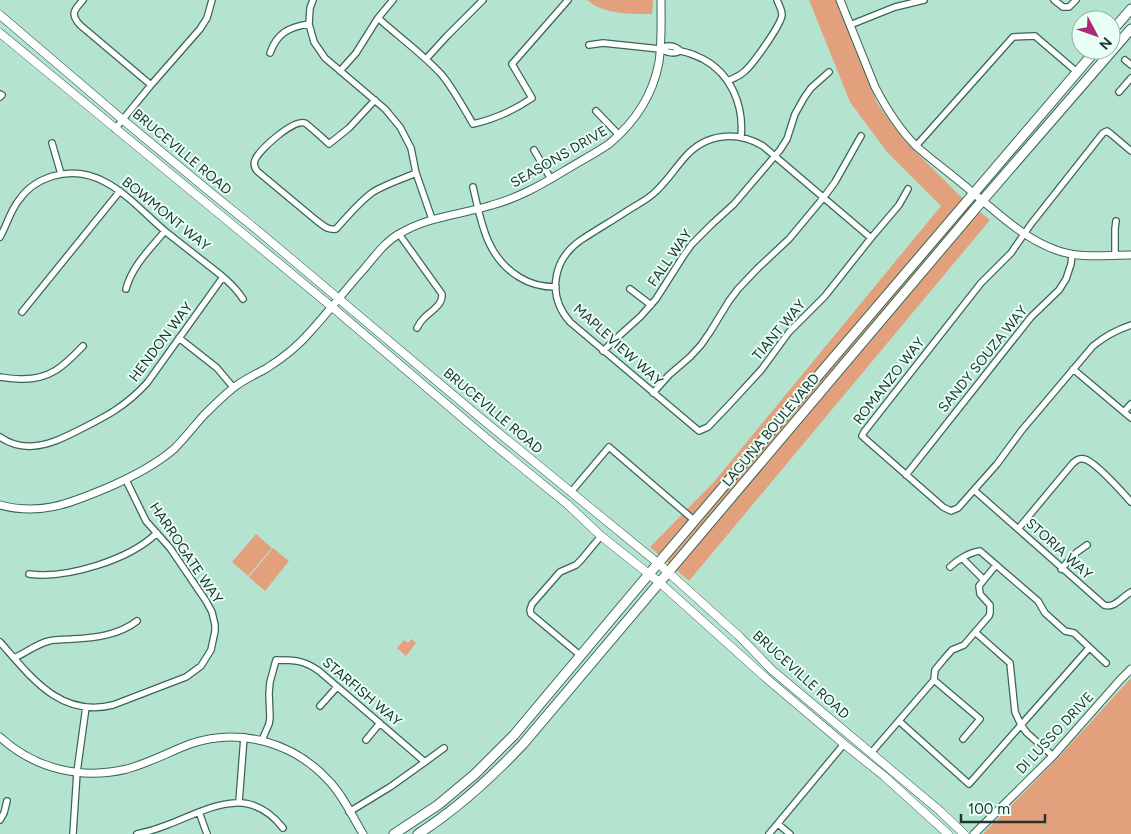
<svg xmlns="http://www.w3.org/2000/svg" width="1131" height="834" font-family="Figtree,sans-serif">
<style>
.green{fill:#e2a07d}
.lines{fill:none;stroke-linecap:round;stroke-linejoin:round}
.minor-casing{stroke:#3a6656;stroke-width:8}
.tertiary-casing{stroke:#3a6656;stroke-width:9}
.secondary-casing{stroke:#3a6656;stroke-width:9}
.primary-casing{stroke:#3a6656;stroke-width:11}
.minor{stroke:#fff;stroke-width:5.5}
.tertiary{stroke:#fff;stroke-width:7}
.secondary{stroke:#fff;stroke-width:8}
.primary{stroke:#fff;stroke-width:9}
.labels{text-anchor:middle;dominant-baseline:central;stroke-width:4;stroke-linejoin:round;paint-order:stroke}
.street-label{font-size:14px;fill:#22352e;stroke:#e7fff5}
</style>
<rect width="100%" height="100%" fill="#b4e4d0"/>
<!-- green -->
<path class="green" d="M587,0H653L652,14C631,14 605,15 587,0Z
M809,0H836L877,103L903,139L957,193L990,220L689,581L650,547L713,483L941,206L887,152L850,102Z
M256,534L272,548L248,576L232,562Z
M273,548L289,561L265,591L249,577Z
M412,639L416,643L406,656L397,648L404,640L408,643Z
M1131,678V834H983L1057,759Z"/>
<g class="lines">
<!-- minor casing -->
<g class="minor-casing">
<path id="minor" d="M83,0C74,10 70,14 80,25L151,85
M313,0L310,8L309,24L314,42L325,58L385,109L400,127L411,148L416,173L432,219
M1054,0L1063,7H1069L1076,0
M378,18C399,37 423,54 442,75C454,90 463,107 473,124C495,119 513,111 532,98L512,64L568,0
M850,25L895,7L924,0
M589,45L603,43L660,49C666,52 674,55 680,51
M660,49C665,45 673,45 678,49C679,49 680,51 681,51C683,52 686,52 688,53C693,54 698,57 703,59C731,74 744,105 741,137
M270,53C277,33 289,27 309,24
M426,59L447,36L483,0
M1125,60L1131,65
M340,71L356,53L378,18L393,0
M728,81C734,78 740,76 745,71C753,64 781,25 782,15C782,10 779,5 777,0
M1119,92L1131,78
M0,94L2,95L0,97
M375,100L349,128L329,144C325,140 308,125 305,123C293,119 259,150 255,160C253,164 255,168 257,171L317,221C324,226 327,230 336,229C348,216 359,202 373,192C386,184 402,179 416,173
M596,111L619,135
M115,129L151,85L200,29L207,18L212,0
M52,143L61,174
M916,146L1013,37L1035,36L1077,72
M534,150L551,179
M1131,151L1111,134L1107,131L1103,133L1031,224L1011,253L981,283L864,432L862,436L943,507L951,511L958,508L997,464L1022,430L1093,346C1105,336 1116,330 1131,325
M473,187C481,221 486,257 519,277C530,284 543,287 556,287
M399,234L442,294C443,305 431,311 424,318C421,321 419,324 417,328
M0,237C7,225 10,211 19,200C27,188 40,180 53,176C102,162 133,204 166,232C180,243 194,254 208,265C221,275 234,285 243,299
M871,238L763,146C737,131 707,133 686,156C675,168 666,183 653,194C645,201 636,205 627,211C612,221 596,230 581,240C552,260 547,296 570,322L699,431L708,427L728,406L762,369L789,332L825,296L871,238L899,205L908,189
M1115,255V229L1116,221
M126,289C132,266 150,249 165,231
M630,289L651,305
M22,312L120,191
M179,338L217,368L233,387
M603,351L620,335L641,316L656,299L684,255L692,244L712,224L734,204L780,150L787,139L795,114L804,98L811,88L829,72
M1073,369L1131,418
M0,377C7,378 13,379 20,379C50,380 64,366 83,346
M653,393L669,375L690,357L701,345L710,332L729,301L738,289L758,268L789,239L824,197L835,182L861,136
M1124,412L1131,404
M0,437C10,444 21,447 33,446C49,445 63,438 77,431C105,417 125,407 147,383L223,277
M906,475L1031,317L1059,290L1066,279L1071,264L1072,255
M974,490L1104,605C1114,609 1122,597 1131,592
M571,492L609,447L695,521
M1018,529L1073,463C1077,460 1079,458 1084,459C1095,461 1123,493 1131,502
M962,558L983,579
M950,567C957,560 970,552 980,551L1038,601L1045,613L1065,631L1074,633L1106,663
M1061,569L1077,552L1087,545
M29,574C67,579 129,560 157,533
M0,642C31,677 60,718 113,705L186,677L201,666L211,650L215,631V625L212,612L206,601L170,548L146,521L126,480
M581,656L531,614L530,610L532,604L560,572L576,565L581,560L601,536
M14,658C26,653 36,644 49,641C57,639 65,640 73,639C95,638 119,635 137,621
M934,680L980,719L963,739
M320,706L337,687
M899,721L969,784L1021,725L1015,712L1010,663L975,632
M262,740L269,724L270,718L269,693L270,682L276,660C294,660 304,660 319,671L425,762L444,748
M366,740L380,723
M871,753L934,680L935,670L944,659L952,650L964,645L989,616L990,613V605L980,594L979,586L996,565
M1053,756L1027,733L1021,725L1089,648
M239,802L244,737
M199,812L207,834
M349,812L390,787L425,762
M0,820L4,813L7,801
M778,824L790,834
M73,834L77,772L86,707
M137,834C147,832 157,829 167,825C209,809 248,783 283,828
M769,834L844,744"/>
</g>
<!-- tertiary casing -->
<g class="tertiary-casing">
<path id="tertiary" d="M840,0L875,87C886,108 899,129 916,146C934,162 954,176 972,192C999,214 1023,238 1056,250C1080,259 1106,255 1131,255
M0,505C42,516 71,503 109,487C132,477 154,466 174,449C185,438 194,426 204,415C213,406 222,397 232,389C242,380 255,375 267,368C283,358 298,346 310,332C329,311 346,289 364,269C375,256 385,242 399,234C429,216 460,215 492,205C518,198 541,185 564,171C579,162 594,154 609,144C634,123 653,95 659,62C662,42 661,21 661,0
M0,737C35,769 81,780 127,769C149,763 169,752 190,744C239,727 293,742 328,780C343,795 352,816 363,834
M974,834L1053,756L1120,680L1131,669"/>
</g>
<!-- secondary casing -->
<g class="secondary-casing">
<path id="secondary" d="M0,15L123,120L210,192L257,230L483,420L659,564L740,637L772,670L940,811L964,834
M0,33L332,307L492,443L567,504L601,536L659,582L766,678L844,744L884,776L948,834"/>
</g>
<!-- primary casing -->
<g class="primary-casing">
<path id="primary" d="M1111,32L1131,9
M394,834L438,805L475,774L514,735L649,574L1096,50
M418,834C457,809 491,778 523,744L982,201L1131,29"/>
</g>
<!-- minor -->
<use href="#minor" class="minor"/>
<!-- tertiary -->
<use href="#tertiary" class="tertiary"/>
<!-- secondary -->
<use href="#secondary" class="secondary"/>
<!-- primary -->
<use href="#primary" class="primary"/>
</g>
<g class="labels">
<!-- street labels -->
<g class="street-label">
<text transform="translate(182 152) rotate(40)">BRUCEVILLE ROAD</text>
<text transform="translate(559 157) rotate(-30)">SEASONS DRIVE</text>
<text transform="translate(166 214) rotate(39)">BOWMONT WAY</text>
<text transform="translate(670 258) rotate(-55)">FALL WAY</text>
<text transform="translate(779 330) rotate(-50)">TIANT WAY</text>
<text transform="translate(161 342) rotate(-53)">HENDON WAY</text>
<text transform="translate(618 345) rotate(42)">MAPLEVIEW WAY</text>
<text transform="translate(983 359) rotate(-51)">SANDY SOUZA WAY</text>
<text transform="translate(889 381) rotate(-52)">ROMANZO WAY</text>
<text transform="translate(493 411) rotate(40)">BRUCEVILLE ROAD</text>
<text transform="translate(771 430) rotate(-50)">LAGUNA BOULEVARD</text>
<text transform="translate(1059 549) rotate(42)">STORIA WAY</text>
<text transform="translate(186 553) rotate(56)">HARROGATE WAY</text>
<text transform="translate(801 675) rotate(42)">BRUCEVILLE ROAD</text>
<text transform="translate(362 692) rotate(40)">STARFISH WAY</text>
<text transform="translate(1055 733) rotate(-47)">DI LUSSO DRIVE</text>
</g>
</g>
<!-- north arrow -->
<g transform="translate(1096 35) rotate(131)"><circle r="24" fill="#e7fff5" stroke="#98aea5"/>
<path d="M0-4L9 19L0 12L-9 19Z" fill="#ab2b78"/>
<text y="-8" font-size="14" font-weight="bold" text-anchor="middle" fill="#22352e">N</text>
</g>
<!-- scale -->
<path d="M961 814v8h84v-8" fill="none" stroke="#22352e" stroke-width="2.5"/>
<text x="968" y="814" font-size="15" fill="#22352e" stroke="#e7fff5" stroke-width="4" paint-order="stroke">100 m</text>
</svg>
